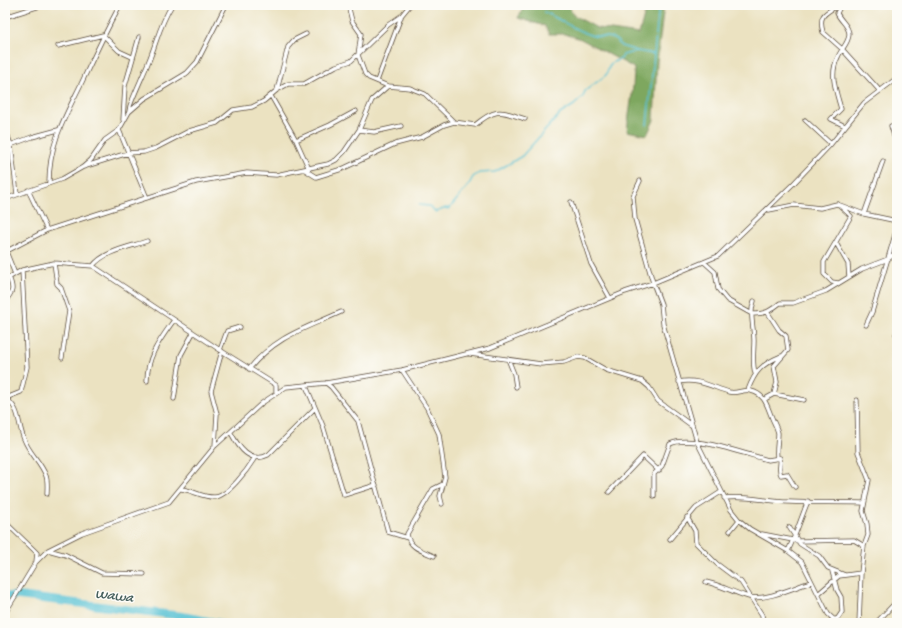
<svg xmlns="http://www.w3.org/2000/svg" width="902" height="628" font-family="'Gochi Hand',sans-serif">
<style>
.forest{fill:#7ea75f;stroke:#5c683e}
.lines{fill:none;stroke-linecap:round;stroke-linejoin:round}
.stream{stroke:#57c1d3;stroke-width:1.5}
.river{stroke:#57c1d3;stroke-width:8}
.street-casing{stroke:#554636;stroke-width:5}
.street{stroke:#fff;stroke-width:3.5}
.labels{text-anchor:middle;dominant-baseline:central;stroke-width:3;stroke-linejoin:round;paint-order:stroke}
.water-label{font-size:14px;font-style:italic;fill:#455f5d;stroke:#fdfcf7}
</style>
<rect width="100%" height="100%" fill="#fdfcf7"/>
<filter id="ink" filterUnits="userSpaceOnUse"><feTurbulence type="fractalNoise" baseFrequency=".025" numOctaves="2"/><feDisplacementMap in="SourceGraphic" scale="8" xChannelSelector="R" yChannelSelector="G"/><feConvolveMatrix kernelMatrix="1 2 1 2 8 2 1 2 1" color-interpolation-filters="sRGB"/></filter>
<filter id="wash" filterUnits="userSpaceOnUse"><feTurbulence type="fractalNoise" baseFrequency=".012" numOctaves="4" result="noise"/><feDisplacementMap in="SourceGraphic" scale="16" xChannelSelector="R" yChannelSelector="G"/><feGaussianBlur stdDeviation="0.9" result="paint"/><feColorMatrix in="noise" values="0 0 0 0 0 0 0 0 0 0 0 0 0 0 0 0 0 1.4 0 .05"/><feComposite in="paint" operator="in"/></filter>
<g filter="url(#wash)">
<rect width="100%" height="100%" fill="#ebe2c1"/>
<!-- forest -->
<path class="forest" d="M525,5H568L573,15L597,28L639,34L647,5H664L657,62L654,120L647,135L627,131C629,110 634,89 634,68L581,39L565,34H549L545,26L518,18Z"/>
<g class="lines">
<!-- stream -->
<path class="stream" d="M544,12C560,19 573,29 590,35C602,39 613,33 621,46L637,51
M647,125L659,5
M419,205L429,206L436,212L446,208L449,209L468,186L473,177L479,173L495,172L522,156L560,114L574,105L583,97L585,91L606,75L609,67L613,62L621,59L623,55L637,51L654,54"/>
<!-- river -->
<path class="river" d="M5,596H19L182,616L219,623"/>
</g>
</g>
<g filter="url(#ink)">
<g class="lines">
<!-- street casing -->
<g class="street-casing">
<path id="street" d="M348,5L352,21L361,34L358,55L365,74L369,78L388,86L410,88L425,94L454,122
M839,5C825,13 818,15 823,32L842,49L880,91
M841,5L837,13C840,21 849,25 849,34C849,43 841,49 838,57C829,74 836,91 841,109L831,119L845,126
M5,17L43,5
M58,46L103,35L119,51L132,57
M377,81L401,17
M277,90L288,47L294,40L306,34
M271,96L296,140L309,169
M129,112L130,106C135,92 142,78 148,63C157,42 159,26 172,5
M123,120L125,86L139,37
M805,120L831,144
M891,126L895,139L897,141
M5,128L11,145L17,194
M119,130L147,198
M359,130L374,132L401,126
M296,140L330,125L356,111
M5,147L32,137L58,130
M83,167L128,153L144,152L156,148L189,131L217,123L233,110L252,107L264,101L277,90L288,84H304L336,66L351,61L388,25L401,16L410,5
M305,170L316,177L342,169L395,144L422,137L444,125L454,122L475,125C497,107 500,111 525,119
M640,181L633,196L635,219L653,283L661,304L663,324L697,442L731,510L739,520L750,529L788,551L802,562L828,614L838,623
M49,183C49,143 65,117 82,82C94,56 106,31 120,5
M28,190L47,230
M5,199L62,179L83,167L91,160L105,140L119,130L129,112L144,99L187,73L197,62L226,5
M571,202L591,264L610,298
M769,210L794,205L820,208L837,204L864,214L897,221
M864,214L883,161
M836,243L848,264L849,277
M5,249L15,274
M5,252L47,230L196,182L247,173L276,175L328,164L336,160L344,152L359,130L372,100L388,86
M704,262L715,272L718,289L722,294L727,300L752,314C766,314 770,311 780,303H793L826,291L862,269L888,259L897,252
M54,263L57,284L61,288L69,311L62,358
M93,266C104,251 130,247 147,241
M5,280L22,270L54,263L93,266L220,350L276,385V392
M838,283L832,282L824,274V262L851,216L838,204
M5,301C13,292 14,289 9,277
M754,301C749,314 754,328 754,341C754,352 752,362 755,373
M768,313L779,330L786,336L788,350L774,366L777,382L774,394
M866,325L872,312L897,228
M896,334L897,333
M220,350L227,331L240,327
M470,354L541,364L564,362L578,357L585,358L606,370L642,381L649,387L658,401L691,425
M508,359L514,374L516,387
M249,369C276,336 304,329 341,312
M402,370L427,408L439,434L445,477L440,496L442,504
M147,381C147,356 160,340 174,320
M679,382C697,378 712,387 729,392C737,394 743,389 751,391C765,394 767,406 772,418C774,423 777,428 778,433C778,441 776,449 777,457L780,458C781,464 778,470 781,475L787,474L795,487
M326,383L331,387L358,421L388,532L408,538
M306,386L323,426L344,495L376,485
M748,390C755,371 762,364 781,356
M5,398C21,409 17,422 24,439C29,453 41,462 46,476C48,481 47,489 47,494
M6,398L21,392L27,367L22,270
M174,399L181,355L193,333
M765,399L774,394L804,400
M857,400L858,452L869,480L863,511L867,524L868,535L864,546L861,573L859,623
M231,433C239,448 250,464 268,455L315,408
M215,446L217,414L211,391L222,351
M181,489C193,490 203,498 215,497C228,496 248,469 254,459
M609,492L643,456L659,471
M654,496V474L662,466L670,444C690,434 745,454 768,460L780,458
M724,498C749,495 766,502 789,502C814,503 839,502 864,503
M687,517L695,531L696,543L717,564L741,582L762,615L763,623
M5,522L34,550L37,553L36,562
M789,527L800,544L819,556L828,568L845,575
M730,531L739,520
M762,534L798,541L854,540L864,546
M670,539L696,508L721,492
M48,550L66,555L102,573L144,574
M788,551C796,535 801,518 808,501
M434,556C423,551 409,548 407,534L433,489L443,484
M706,582C721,585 734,593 749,597C766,601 795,587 811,582
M818,594L839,576L861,573
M5,613L36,562L48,550L82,533L169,502L215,446L262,403L286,387L326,383L402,370L490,348L625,292L653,283L718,256L793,184L831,144L864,103L897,78
M827,623L838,618L842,612L841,597L837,590L832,571
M876,623L897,601"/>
</g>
<!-- street -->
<use href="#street" class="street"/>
</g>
</g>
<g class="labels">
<!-- water labels -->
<g class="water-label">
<text transform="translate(114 597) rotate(7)">Wawa</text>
</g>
</g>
<!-- margin -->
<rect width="902" height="628" fill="none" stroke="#fdfcf7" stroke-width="20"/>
</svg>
